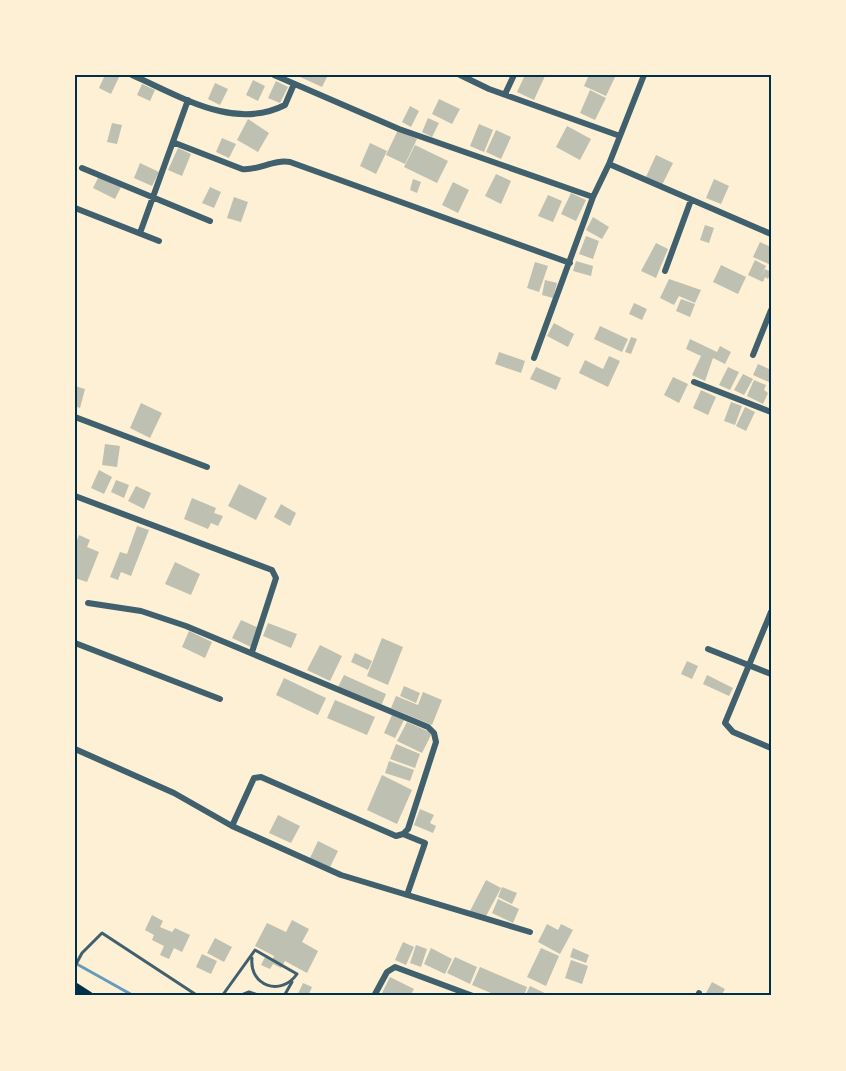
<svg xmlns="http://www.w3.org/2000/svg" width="846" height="1071" font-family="'Varela Round',sans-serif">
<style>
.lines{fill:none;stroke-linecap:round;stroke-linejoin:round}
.stream{stroke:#669bbc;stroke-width:3}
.building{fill:#bec0b2}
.service{stroke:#3f606c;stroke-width:3}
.minor{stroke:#3f606c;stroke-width:6}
.primary{stroke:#003049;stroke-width:9}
.neatline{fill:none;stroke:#003049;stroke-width:2}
</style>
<rect width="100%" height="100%" fill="#fdf0d5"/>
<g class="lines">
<!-- stream -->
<path class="stream" d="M75,963L134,996"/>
</g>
<!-- building -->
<path class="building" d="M105,75H120L111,94L99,88Z
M296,75H328L322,87Z
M525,75L545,76L534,100L517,92Z
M589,75H616L606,96L584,86Z
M253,80L265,86L258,101L246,95Z
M276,81L288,87L280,103L268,98Z
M215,83L228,89L220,105L208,99Z
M142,84L155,90L150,101L137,95Z
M590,90L606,98L595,120L580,113Z
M439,99L460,109L452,124L432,114Z
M410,106L419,111L411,127L402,122Z
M428,118L439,123L432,137L422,132Z
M248,119L269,133L258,152L237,140Z
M112,123L122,125L117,144L107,142Z
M479,124L493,130L484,152L470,146Z
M567,126L591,139L580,160L556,147Z
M398,130L417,139L405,164L386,155Z
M496,130L511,137L501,159L486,152Z
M222,138L236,144L229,158L216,152Z
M370,143L387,151L376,174L360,166Z
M415,145L448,161L437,183L404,167Z
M178,148L191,154L182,176L168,170Z
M656,155L673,163L662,185L646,177Z
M140,163L159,172L152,186L134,178Z
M496,174L511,181L501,204L485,196Z
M99,176L121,187L115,199L93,188Z
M413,179L421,182L417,193L410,190Z
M714,179L729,186L721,204L706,198Z
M453,182L469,190L458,213L442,205Z
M210,187L221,192L214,208L202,203Z
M571,193L586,200L576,221L561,214Z
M548,195L562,201L553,222L538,216Z
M234,197L248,202L241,222L227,218Z
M593,217L609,227L602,239L586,230Z
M705,225L714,228L709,243L700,240Z
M586,236L599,241L593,259L579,254Z
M760,242L771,247V265L753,257Z
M656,243L668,249L656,278L641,271Z
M755,260L766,266L760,278L765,269L771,272L768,279L765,277L763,282L748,275Z
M576,261L593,266L591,276L573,271Z
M535,262L548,266L539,292L527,288Z
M721,265L746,277L738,294L713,282Z
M669,279L701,290L695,303L679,296L674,305L660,298Z
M545,280L557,283L553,298L542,295Z
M681,299L695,304L690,317L676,311Z
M634,303L647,309L642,320L629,314Z
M554,323L574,334L568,347L547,336Z
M600,326L628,339L622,352L594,339Z
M631,337L637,339L631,354L625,352Z
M690,339L717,352L720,346L731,352L725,364L713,358L705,381L692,375L701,356L686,349Z
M499,352L525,361L521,373L495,364Z
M609,356L620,361L608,387L579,373L585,360L603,369Z
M758,364L771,370V383L753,375Z
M536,367L561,378L556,390L530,379Z
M728,367L739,372L730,390L719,385Z
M743,374L753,379L744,395L734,390Z
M673,377L688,384L679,403L664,395Z
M754,380L766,385L764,390L768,393L763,404L747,396Z
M75,386L85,389L80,408L75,406Z
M701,390L716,397L708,415L693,408Z
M731,402L742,406L735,425L724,421Z
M141,403L162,413L150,438L130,428Z
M745,407L755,412L746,431L736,426Z
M105,444L120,446L117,467L102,465Z
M99,470L112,477L104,494L91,488Z
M116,480L129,485L124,498L111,492Z
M239,484L267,498L256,520L228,506Z
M136,486L151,493L144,509L128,501Z
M192,498L216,508L214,513L223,516L218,526L211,523L208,529L184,519Z
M281,504L296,513L290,526L274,517Z
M137,526L149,530L131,576L121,572L118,580L110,577L120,552L127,554Z
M79,535L90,540L87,547L99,552L87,582L75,578V545Z
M175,562L200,574L191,595L165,584Z
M241,620L259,628L251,647L232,638Z
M268,623L297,634L291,648L263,636Z
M189,631L212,642L205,658L182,647Z
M382,638L403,647L388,685L367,676Z
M320,645L342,656L330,681L307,670Z
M355,653L372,661L368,670L351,662Z
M687,661L698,666L692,679L681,674Z
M344,675L386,694L381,706L338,687Z
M707,675L733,688L729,696L703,684Z
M284,678L326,698L318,715L276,695Z
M404,686L420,693L416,703L400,696Z
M423,692L442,700L432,725L391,708L396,696L418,705Z
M335,700L375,717L367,735L327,718Z
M392,715L404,720L395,738L384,733Z
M407,722L432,733L422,753L397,741Z
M396,744L420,754L415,768L390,759Z
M389,761L414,770L410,781L385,773Z
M382,775L412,790L397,824L367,810Z
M420,809L434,815L430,823L436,826L433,833L414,825Z
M278,815L300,826L291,843L269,833Z
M318,841L338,851L330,867L310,858Z
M486,880L501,888L485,918L470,911Z
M502,887L517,893L512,904L498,897Z
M498,899L519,909L513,923L492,913Z
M152,915L163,921L160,927L172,932L175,928L190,935L182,952L174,948L169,959L160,955L164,946L152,940L154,935L145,930Z
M292,920L309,929L302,942L318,951L307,973L285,961L281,968L273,964L270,969L261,965L265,957L272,961L274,956L255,946L267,923L286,932Z
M547,924L558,930L561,924L573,930L560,954L538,942Z
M215,938L232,947L224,962L207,953Z
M403,942L414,947L406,965L395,960Z
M416,945L427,949L421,967L410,963Z
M431,948L452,959L445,974L424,964Z
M541,948L559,956L546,986L527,977Z
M573,948L589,955L586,963L570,957Z
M202,954L217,961L211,974L196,967Z
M455,957L477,967L470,984L447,973Z
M571,960L588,966L582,984L565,978Z
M480,967L527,987L524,996H498L472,985Z
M390,977L414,989L410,996L382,993Z
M712,982L725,989L721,996L706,993Z
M303,983L312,987L308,996H297Z
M530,986L551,996H525Z"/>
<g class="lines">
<!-- service -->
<path class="service" d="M75,966L82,953L102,933L198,996
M222,996L255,950L297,974C281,997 249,986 252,958
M239,996L249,992L261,996
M284,996L292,982"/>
<!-- minor -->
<path class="minor" d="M132,75C180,96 234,131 285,105L294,84
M274,75L399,129L593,197L609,164L771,234
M460,75L489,89L620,136
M505,94L514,75
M175,143L242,169C259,171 273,159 290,162L570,263
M609,164L644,75
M82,168L210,221
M75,208L159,241
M140,233L188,100
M665,271L691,200
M753,355L771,310
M534,358L593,197
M694,382L771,412
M75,417L207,467
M75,496L272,570L276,578L252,652
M88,603L141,611L186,626L428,727L434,733L436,742L408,829L403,834
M771,612L725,723L733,732L771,748
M75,643L220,699
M708,649L771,674
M75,749L174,793L232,826L254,778L261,777L396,836L403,834L425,843L407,895
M232,826L341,875L530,932
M374,996L387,972L395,967L473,996
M698,996L699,993"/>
<!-- primary -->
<path class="primary" d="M75,987L89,996"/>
</g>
<!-- border -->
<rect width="846" height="1071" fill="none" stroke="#fdf0d5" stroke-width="153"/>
<rect x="76" y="76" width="694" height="918" class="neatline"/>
</svg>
